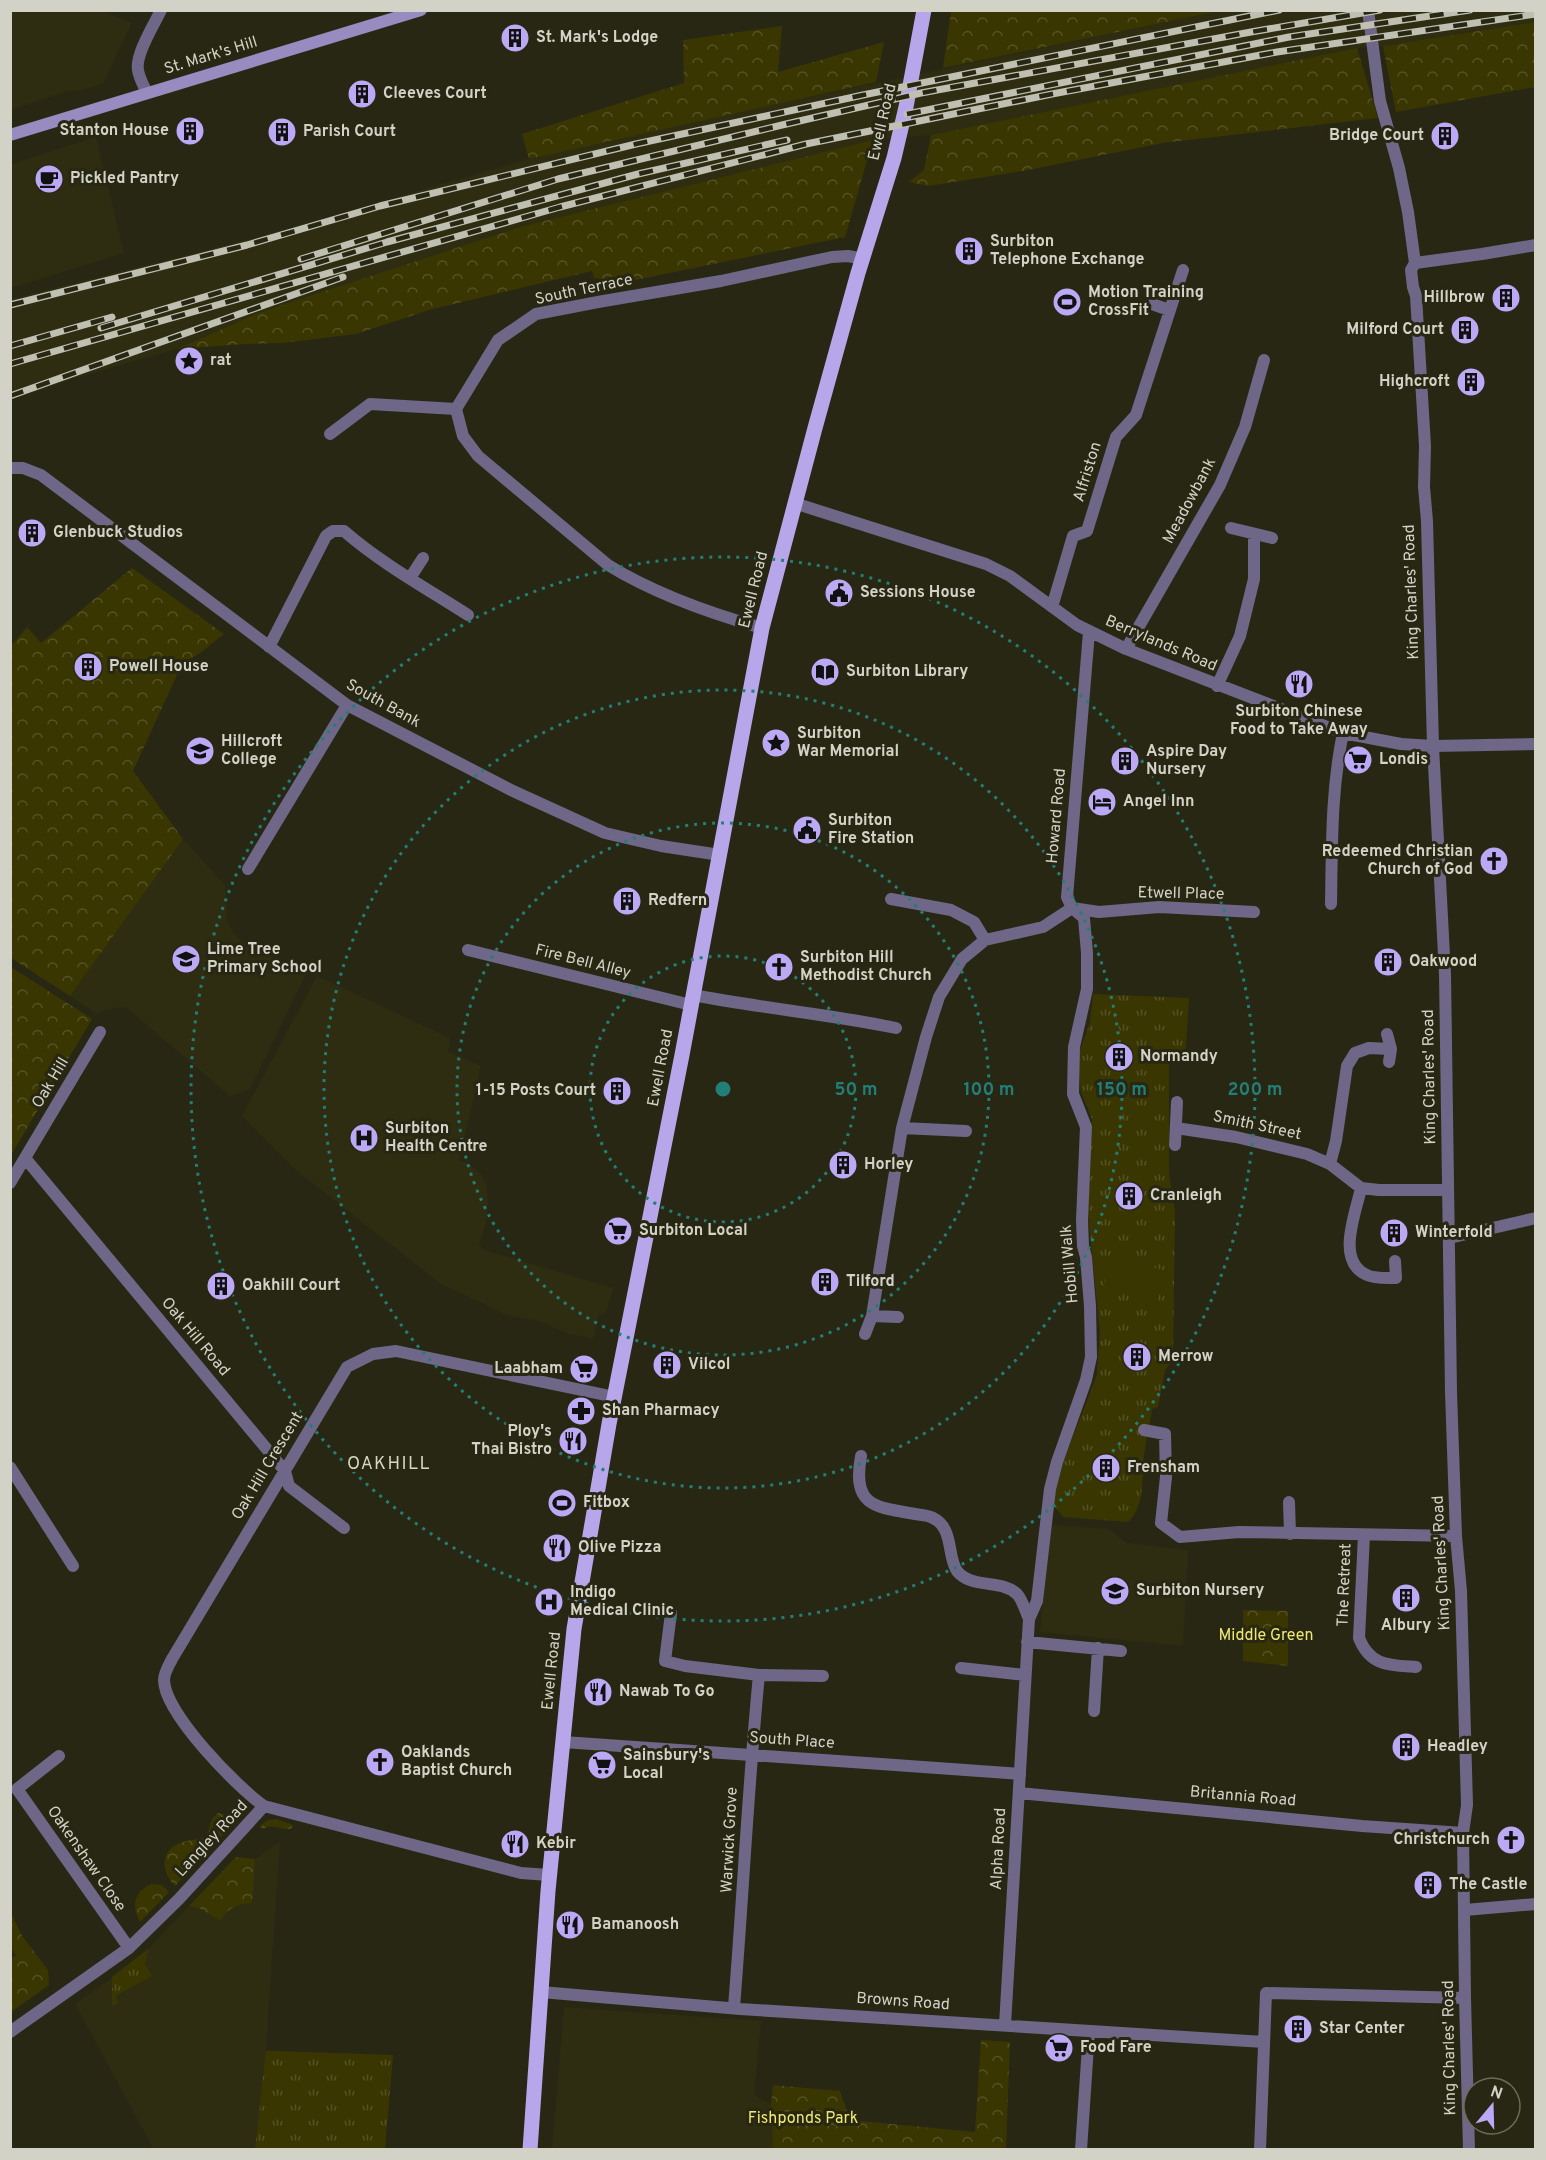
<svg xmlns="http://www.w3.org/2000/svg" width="1546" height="2160" font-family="Overpass,sans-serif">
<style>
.built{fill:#2e2d11}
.grass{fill:url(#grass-tufts)}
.forest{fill:url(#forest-crowns)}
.pitch{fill:#393601}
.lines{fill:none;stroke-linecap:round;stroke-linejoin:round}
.pedestrian{stroke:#6e6787;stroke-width:12}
.minor{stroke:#6e6787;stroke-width:12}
.tertiary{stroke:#6e6787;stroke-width:12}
.secondary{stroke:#978bbf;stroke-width:12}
.primary{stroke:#b7a7ea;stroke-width:15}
.rail-casing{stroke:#bfbfb2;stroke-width:7}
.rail{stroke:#282713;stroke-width:4.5;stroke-dasharray:14;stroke-linecap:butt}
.ring{fill:none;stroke:#227f77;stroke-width:3;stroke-dasharray:3 6}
.labels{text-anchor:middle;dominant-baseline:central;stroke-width:6;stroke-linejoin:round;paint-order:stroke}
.poi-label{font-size:16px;font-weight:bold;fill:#d2d2c6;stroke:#282713;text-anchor:start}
.street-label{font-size:16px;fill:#d2d2c6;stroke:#282713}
.park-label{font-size:16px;fill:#efe970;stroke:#282713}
.neighbourhood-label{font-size:18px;letter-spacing:1.5px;fill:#d9d8bf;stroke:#282713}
.centre{fill:#227f77;stroke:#282713;stroke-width:3}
.ring-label{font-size:18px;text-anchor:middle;font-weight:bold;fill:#227f77;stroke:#282713;stroke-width:6;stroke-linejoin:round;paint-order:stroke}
</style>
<defs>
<pattern id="grass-tufts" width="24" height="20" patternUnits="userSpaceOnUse" patternTransform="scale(1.5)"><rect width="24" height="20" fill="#393601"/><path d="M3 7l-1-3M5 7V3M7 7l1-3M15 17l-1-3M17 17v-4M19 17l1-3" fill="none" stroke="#555225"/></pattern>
<pattern id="forest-crowns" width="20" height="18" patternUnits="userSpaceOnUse" patternTransform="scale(1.5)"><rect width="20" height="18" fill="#393601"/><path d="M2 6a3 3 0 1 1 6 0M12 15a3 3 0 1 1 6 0" fill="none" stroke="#555225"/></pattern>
</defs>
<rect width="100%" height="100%" fill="#282713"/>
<!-- built -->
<path class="built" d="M10,11H102L132,23L103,84L81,90L64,92L11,110Z
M1219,11H1535V22L1383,46L1357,48L931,135L873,140L520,227L258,313L177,349L72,379L11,400V299L255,238L529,159L638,133Z
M96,137L124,253L11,288V164Z
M183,839L225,885L227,920L234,934L244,943L306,974L250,1089L230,1096L128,1009L122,1007L104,1010L97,1014L70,996Z
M317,976L450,1038L448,1052L481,1066L459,1160L469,1164L482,1175L487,1187L488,1205L486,1223L479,1244L484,1250L613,1288L606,1313L599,1314L593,1339L569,1334L539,1321L507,1315L441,1284L297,1171L242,1116Z
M1050,1525L1109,1529L1127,1543L1188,1550L1183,1646L1040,1632Z
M280,1841L266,2050L393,2055L385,2149H148L152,2146L75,2004L130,1965L148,1949L236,1857L255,1859Z
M564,2007L761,2021L754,2095L771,2104L773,2149L552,2150Z"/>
<!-- grass -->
<path class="grass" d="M1093,994L1189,998L1185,1059H1169V1174L1175,1212L1173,1360L1165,1370L1158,1407L1152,1409C1150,1424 1146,1440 1144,1455C1141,1478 1146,1506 1128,1522L1063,1517L1054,1506L1056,1481L1097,1375L1100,1332L1088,1214L1092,1119L1081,1092L1079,1070L1080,1050L1090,1023Z
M148,1949L145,1964L152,1976L115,1996L118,2003L112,2006V1977Z
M266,2051L393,2055L385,2149H255Z"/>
<!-- forest -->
<path class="forest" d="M951,11L957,10L1219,11L943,68Z
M1535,22V87L1396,112L1383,46Z
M782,26L778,72L884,42L876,82L529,159L522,134L684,83L683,40Z
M1357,48L1378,118L1163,143L1023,171L928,186L909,182L924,170L931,135Z
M873,140L845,237L626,282L594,278L592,271L429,310L356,334L282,343L245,344L177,349L258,313L520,227Z
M132,568L224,634L200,653L182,664L133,771L183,839L70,996L11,958V646L27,627L41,643Z
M11,967L92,1019L11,1155Z
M1243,1610L1288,1611V1666L1243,1661Z
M218,1813L232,1817L236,1821L175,1886C163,1874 159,1854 177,1844C184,1841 198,1839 206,1837L212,1819Z
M276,1819L293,1825L291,1829C280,1830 273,1823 263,1829L260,1826L268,1820Z
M236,1857L255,1859L252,1903C237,1904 229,1907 221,1920C207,1915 204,1907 189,1906Z
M151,1884L162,1885L169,1892L140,1922C131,1906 134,1892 151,1884Z
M11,1913L22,1936L48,1970L49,1985L11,2012V1959L16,1955L11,1948Z
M981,2040L1010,2042L1006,2149H773L771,2104L773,2085L840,2091L850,2120L975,2132Z"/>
<!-- pitch -->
<path class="pitch" d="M1114,1255L1166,1271L1157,1302L1104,1285Z"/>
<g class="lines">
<!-- pedestrian -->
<path class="pedestrian" d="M1029,1619L1037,1601L1050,1489L1057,1462L1086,1380L1091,1357L1090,1306L1086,1257L1083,1246L1082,1220L1086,1127L1073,1094L1074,1047L1087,989V953L1084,918L1072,908
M563,1742L751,1755
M881,1764L1020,1774"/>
<!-- minor -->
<path class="minor" d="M147,93C144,86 139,78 138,70C135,55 154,25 161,10
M1152,304L1169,310
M330,434L370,404L456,409
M10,468H23L41,475L347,705L513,791L605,833L661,846L720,855
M794,503L986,564L1010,576L1077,625L1126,649L1343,733L1401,744L1433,746L1536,744
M1231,528L1272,538
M410,578L423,558
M1052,607L1073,536L1087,531L1116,437L1136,415L1183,270
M762,628C709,613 655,594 608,565L478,456L463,436L456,409L498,340L536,314L598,302L721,281L832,257L848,256L863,259
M269,647L326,536L333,531H344C382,564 426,588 468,615
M1126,649L1220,485L1245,427L1264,360
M1217,686L1240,636L1254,579V534
M248,869L347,705
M891,899L951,910L974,922L985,940
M1331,904C1332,847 1331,790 1343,733
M1072,908L1099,912L1159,907L1254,912
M468,950L691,1005
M693,995C760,1008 829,1014 896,1028
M1389,1062L1391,1049
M902,1128L966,1131
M1176,1128L1236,1137L1307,1154L1330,1164L1361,1188L1379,1190H1448
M1175,1145L1177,1102
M25,1158L285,1471L289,1486L344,1528
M1330,1164L1336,1141L1347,1066L1355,1053L1369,1048L1391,1049L1387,1034
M10,1183L100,1032
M1361,1188C1356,1213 1335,1261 1367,1275C1375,1279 1387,1278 1396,1278L1395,1261
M1449,1238L1536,1218
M872,1316L898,1317
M865,1334L872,1316L902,1128L926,1037L939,997L962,959L985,940L1043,927L1072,908L1067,897L1089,632
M1144,1430L1165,1434L1166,1477L1161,1523L1180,1537L1239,1532L1456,1536
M861,1456C852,1506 874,1507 915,1514C920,1515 928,1515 933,1518C954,1528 947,1557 957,1571C971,1589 1001,1579 1017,1594C1022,1599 1026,1612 1029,1619L1005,2025
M10,1467L73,1566
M1289,1502L1290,1534
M1364,1535L1359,1638C1370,1666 1389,1665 1416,1667
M671,1613L665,1661L685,1666L759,1675C748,1786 743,1897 734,2007
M1027,1642L1121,1651
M961,1668L1025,1675
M759,1675L823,1676
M1094,1711L1098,1648
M751,1755L881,1764
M59,1756L17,1789L129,1948
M1019,1793L1362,1826L1463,1833
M264,1806C238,1788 164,1713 164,1680C164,1673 169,1665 172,1659L347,1367L373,1354L396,1351L615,1397
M1465,1910L1536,1904
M541,1992L740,2009L1264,2042
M10,2032L129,1948L179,1899L264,1806L521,1873L549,1875
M1081,2150L1089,2031
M1260,2150L1266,1993L1465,1998"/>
<!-- tertiary -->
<path class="tertiary" d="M1368,10L1380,101L1399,168L1408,212L1415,263L1411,270L1413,287L1416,296L1425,446L1424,487L1427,521L1433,746L1445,974L1451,1392L1456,1536L1461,1591L1467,1805L1463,1833L1465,1998L1469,2150
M1415,263L1482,254L1536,245"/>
<!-- secondary -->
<path class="secondary" d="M10,135L421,10"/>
<!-- primary -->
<path class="primary" d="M530,2150L548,1891L574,1629L609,1424L682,1055L762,628L815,428L858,273L894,158L906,107L924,10"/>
<!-- rail casing -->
<g class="rail-casing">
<path id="rail" d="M907,114L1289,37L1470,10
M301,259L558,179L782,125L921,93L1251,32L1380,10
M10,305L247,245L380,206L636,144L863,95L1279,10
M101,328L387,242L638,174L787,140
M10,346L112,317
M10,364L560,207L806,144L1052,94L1277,52L1536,14
M10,396L343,277"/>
</g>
<!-- rail -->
<use href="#rail" class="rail"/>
</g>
<!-- distance rings -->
<g class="ring">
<circle cx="723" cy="1089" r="133"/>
<circle cx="723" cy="1089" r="266"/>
<circle cx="723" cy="1089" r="399"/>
<circle cx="723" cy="1089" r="532"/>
</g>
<!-- icons -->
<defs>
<g id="building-disc" transform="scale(1.5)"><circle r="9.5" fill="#bca9f5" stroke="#282713"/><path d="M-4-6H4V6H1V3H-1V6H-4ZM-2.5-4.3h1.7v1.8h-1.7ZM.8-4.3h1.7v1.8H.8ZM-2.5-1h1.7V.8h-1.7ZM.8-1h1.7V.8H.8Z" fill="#111"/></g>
<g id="cafe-disc" transform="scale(1.5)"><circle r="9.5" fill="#bca9f5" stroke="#282713"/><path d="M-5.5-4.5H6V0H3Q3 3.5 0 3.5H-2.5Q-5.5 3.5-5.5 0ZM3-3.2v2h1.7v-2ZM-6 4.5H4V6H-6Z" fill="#111"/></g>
<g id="stadium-disc" transform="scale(1.5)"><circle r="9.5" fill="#bca9f5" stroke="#282713"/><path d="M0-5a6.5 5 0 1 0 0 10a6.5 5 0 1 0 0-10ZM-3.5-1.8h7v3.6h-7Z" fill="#111"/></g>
<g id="sight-disc" transform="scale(1.5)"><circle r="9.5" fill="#bca9f5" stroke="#282713"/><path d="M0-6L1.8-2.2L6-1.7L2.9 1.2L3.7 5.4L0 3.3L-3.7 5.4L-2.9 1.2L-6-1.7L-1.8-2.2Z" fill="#111"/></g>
<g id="civic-disc" transform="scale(1.5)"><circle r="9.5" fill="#bca9f5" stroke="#282713"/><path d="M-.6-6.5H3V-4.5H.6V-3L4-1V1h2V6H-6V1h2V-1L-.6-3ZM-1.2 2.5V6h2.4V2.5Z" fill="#111"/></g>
<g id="library-disc" transform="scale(1.5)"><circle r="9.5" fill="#bca9f5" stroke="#282713"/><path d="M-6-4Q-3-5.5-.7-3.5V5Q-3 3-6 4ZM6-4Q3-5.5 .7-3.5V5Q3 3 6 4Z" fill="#111"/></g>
<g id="restaurant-disc" transform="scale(1.5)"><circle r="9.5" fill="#bca9f5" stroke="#282713"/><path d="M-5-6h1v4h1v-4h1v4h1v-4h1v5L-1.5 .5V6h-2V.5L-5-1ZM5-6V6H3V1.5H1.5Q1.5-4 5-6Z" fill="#111"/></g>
<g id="university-disc" transform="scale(1.5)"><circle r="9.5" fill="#bca9f5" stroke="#282713"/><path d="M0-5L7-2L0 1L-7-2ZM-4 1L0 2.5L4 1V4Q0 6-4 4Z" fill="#111"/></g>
<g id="supermarket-disc" transform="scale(1.5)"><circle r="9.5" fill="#bca9f5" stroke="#282713"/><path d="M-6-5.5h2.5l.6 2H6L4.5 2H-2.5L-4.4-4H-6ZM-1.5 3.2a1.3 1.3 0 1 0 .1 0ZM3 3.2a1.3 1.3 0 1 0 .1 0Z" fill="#111"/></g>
<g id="hotel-disc" transform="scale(1.5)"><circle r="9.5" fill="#bca9f5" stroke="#282713"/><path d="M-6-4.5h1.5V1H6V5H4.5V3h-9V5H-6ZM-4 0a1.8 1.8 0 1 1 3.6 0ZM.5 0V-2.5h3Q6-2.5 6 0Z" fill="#111"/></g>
<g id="church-disc" transform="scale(1.5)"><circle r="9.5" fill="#bca9f5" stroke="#282713"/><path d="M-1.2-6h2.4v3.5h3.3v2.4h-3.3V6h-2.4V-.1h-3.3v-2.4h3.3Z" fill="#111"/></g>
<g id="school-disc" transform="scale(1.5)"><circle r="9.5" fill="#bca9f5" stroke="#282713"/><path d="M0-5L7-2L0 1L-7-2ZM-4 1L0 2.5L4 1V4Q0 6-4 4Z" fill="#111"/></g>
<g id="hospital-disc" transform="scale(1.5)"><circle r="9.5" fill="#bca9f5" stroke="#282713"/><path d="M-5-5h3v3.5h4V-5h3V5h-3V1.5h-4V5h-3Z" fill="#111"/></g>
<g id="pharmacy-disc" transform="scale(1.5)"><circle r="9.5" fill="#bca9f5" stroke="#282713"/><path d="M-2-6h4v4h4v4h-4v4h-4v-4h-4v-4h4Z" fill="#111"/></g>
</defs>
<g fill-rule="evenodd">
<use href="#building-disc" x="515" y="38"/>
<use href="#building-disc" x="362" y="94"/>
<use href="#building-disc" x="190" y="131"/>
<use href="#building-disc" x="282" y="132"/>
<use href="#building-disc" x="1445" y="136"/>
<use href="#cafe-disc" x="49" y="179"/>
<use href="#building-disc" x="969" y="251"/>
<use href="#building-disc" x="1506" y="298"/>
<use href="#stadium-disc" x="1067" y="302"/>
<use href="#building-disc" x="1465" y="330"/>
<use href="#sight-disc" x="189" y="361"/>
<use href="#building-disc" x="1471" y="382"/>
<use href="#building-disc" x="32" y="533"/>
<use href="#civic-disc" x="839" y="593"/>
<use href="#building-disc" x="88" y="667"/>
<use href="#library-disc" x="825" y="672"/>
<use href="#restaurant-disc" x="1299" y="684"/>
<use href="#sight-disc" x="776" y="743"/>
<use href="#university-disc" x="200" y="751"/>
<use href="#supermarket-disc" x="1358" y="760"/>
<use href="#building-disc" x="1125" y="761"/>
<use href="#hotel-disc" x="1102" y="802"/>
<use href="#civic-disc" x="807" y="830"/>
<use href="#church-disc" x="1494" y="861"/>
<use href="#building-disc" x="627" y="901"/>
<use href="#school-disc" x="186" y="959"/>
<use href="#building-disc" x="1388" y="962"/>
<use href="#church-disc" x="779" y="967"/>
<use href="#building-disc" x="1119" y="1057"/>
<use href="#building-disc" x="617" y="1091"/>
<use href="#hospital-disc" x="364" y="1138"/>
<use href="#building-disc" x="843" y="1165"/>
<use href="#building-disc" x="1129" y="1196"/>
<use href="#supermarket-disc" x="618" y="1231"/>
<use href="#building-disc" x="1394" y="1233"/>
<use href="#building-disc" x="825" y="1282"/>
<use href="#building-disc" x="221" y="1286"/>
<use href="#building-disc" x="1137" y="1357"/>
<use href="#building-disc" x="667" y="1365"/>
<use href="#supermarket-disc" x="584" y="1369"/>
<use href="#pharmacy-disc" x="581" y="1411"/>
<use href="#restaurant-disc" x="573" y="1441"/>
<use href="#building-disc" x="1106" y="1468"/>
<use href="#stadium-disc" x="562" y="1503"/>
<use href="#restaurant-disc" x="557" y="1548"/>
<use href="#school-disc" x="1115" y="1591"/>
<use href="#building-disc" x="1406" y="1598"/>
<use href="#hospital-disc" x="549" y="1602"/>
<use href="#restaurant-disc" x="598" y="1692"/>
<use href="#building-disc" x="1406" y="1747"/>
<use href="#church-disc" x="380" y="1762"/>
<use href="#supermarket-disc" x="602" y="1765"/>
<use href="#church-disc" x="1511" y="1840"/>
<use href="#restaurant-disc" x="515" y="1844"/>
<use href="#building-disc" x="1428" y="1885"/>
<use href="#restaurant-disc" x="570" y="1925"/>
<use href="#building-disc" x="1298" y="2029"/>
<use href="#supermarket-disc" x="1059" y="2048"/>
</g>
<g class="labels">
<!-- poi labels -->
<g class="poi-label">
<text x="536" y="38">St. Mark's Lodge</text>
<text x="383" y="94">Cleeves Court</text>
<text x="169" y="131" text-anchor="end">Stanton House</text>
<text x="303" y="132">Parish Court</text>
<text x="1424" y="136" text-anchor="end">Bridge Court</text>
<text x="70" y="179">Pickled Pantry</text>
<text x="990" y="242">Surbiton<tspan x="990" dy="18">Telephone Exchange</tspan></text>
<text x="1088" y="293">Motion Training<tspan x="1088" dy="18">CrossFit</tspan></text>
<text x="1485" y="298" text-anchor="end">Hillbrow</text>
<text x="1444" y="330" text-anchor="end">Milford Court</text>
<text x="210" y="361">rat</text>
<text x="1450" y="382" text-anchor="end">Highcroft</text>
<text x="53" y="533">Glenbuck Studios</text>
<text x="860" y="593">Sessions House</text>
<text x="109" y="667">Powell House</text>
<text x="846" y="672">Surbiton Library</text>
<text x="1299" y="712" text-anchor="middle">Surbiton Chinese<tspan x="1299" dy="18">Food to Take Away</tspan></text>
<text x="797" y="734">Surbiton<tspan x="797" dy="18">War Memorial</tspan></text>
<text x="221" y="742">Hillcroft<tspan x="221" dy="18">College</tspan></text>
<text x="1146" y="752">Aspire Day<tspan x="1146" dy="18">Nursery</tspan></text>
<text x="1379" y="760">Londis</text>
<text x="1123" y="802">Angel Inn</text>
<text x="828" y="821">Surbiton<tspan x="828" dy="18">Fire Station</tspan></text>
<text x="1473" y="852" text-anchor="end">Redeemed Christian<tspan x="1473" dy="18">Church of God</tspan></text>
<text x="648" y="901">Redfern</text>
<text x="207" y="950">Lime Tree<tspan x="207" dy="18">Primary School</tspan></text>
<text x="800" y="958">Surbiton Hill<tspan x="800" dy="18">Methodist Church</tspan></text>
<text x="1409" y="962">Oakwood</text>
<text x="1140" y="1057">Normandy</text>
<text x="596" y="1091" text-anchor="end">1-15 Posts Court</text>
<text x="385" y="1129">Surbiton<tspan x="385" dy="18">Health Centre</tspan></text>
<text x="864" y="1165">Horley</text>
<text x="1150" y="1196">Cranleigh</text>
<text x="639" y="1231">Surbiton Local</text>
<text x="1415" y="1233">Winterfold</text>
<text x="846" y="1282">Tilford</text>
<text x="242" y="1286">Oakhill Court</text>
<text x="1158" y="1357">Merrow</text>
<text x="688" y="1365">Vilcol</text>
<text x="563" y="1369" text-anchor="end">Laabham</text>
<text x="602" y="1411">Shan Pharmacy</text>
<text x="552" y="1432" text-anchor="end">Ploy's<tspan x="552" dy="18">Thai Bistro</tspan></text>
<text x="1127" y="1468">Frensham</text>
<text x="583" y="1503">Fitbox</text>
<text x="578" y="1548">Olive Pizza</text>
<text x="1136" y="1591">Surbiton Nursery</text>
<text x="570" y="1593">Indigo<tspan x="570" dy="18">Medical Clinic</tspan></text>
<text x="1406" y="1626" text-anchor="middle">Albury</text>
<text x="619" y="1692">Nawab To Go</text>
<text x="1427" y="1747">Headley</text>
<text x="401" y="1753">Oaklands<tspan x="401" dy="18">Baptist Church</tspan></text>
<text x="623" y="1756">Sainsbury's<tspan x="623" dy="18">Local</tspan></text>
<text x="1490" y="1840" text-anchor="end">Christchurch</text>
<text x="536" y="1844">Kebir</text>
<text x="1449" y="1885">The Castle</text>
<text x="591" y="1925">Bamanoosh</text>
<text x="1319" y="2029">Star Center</text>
<text x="1080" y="2048">Food Fare</text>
</g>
<!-- street labels -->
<g class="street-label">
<text transform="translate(211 56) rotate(-17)">St. Mark's Hill</text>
<text transform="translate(883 122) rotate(-77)">Ewell Road</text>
<text transform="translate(584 290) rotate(-12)">South Terrace</text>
<text transform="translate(1088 472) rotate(-73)">Alfriston</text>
<text transform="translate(1190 501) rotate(-62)">Meadowbank</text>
<text transform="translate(754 590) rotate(-76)">Ewell Road</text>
<text transform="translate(1412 592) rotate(-92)">King Charles' Road</text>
<text transform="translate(1161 644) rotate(23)">Berrylands Road</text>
<text transform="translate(383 704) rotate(29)">South Bank</text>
<text transform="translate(1057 816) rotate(-85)">Howard Road</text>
<text transform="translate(1181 894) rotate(1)">Etwell Place</text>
<text transform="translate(583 962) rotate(14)">Fire Bell Alley</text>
<text transform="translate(661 1068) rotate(-79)">Ewell Road</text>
<text transform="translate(1430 1077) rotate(-91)">King Charles' Road</text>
<text transform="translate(51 1083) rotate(-59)">Oak Hill</text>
<text transform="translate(1257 1126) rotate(12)">Smith Street</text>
<text transform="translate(1070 1264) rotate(-95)">Hobill Walk</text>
<text transform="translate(195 1337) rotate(50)">Oak Hill Road</text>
<text transform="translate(268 1466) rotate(-59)">Oak Hill Crescent</text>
<text transform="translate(1442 1563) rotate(-93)">King Charles' Road</text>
<text transform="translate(1345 1585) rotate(-88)">The Retreat</text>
<text transform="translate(552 1671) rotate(-84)">Ewell Road</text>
<text transform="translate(792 1741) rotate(4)">South Place</text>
<text transform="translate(1243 1797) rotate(5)">Britannia Road</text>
<text transform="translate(212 1839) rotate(-47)">Langley Road</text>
<text transform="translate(730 1840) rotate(-87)">Warwick Grove</text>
<text transform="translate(999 1849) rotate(-87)">Alpha Road</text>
<text transform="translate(86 1859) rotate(55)">Oakenshaw Close</text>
<text transform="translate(903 2002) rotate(4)">Browns Road</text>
<text transform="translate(1450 2048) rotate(-91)">King Charles' Road</text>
</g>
<!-- park labels -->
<g class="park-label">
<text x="1266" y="1636">Middle Green</text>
<text x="803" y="2119">Fishponds Park</text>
</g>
<!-- neighbourhood labels -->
<g class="neighbourhood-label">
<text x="389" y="1464">OAKHILL</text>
</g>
</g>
<circle cx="723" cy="1089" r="9" class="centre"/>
<g class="ring-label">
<text x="856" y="1095">50 m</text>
<text x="989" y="1095">100 m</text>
<text x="1122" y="1095">150 m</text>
<text x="1255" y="1095">200 m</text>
</g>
<!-- border -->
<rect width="1546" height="2160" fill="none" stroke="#d2d2c6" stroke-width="24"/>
<!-- north arrow -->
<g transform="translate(1492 2106) rotate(19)"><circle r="28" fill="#282713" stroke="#6c6b5b" stroke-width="1.5"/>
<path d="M0-4.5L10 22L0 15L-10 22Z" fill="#bca9f5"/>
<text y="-9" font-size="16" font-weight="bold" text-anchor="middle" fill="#d2d2c6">N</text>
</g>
</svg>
